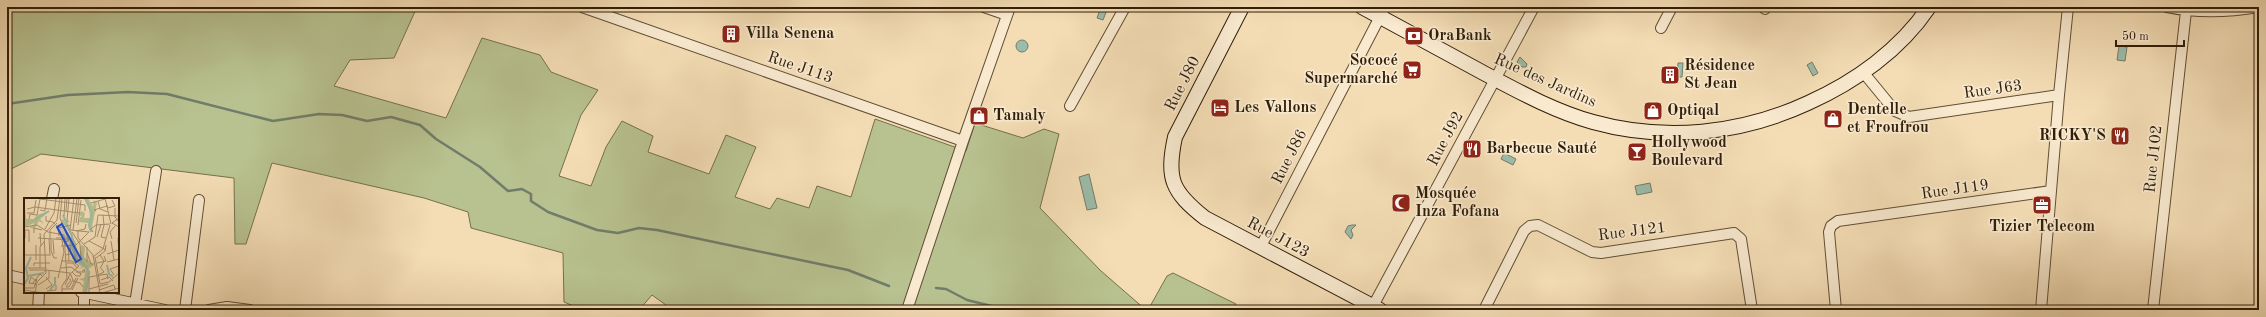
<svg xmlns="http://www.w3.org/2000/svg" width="2266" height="317" font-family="'Old Standard TT',serif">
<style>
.green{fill:#b8c290;stroke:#74704c}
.water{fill:#9cbcaa;stroke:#717d6a}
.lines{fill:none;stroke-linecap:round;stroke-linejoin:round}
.stream{stroke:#717d6a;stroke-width:2.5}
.street-casing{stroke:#614e34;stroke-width:12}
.secondary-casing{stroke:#301e09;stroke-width:16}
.street{stroke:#f8e9cf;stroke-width:10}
.secondary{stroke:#f8e9cf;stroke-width:14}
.labels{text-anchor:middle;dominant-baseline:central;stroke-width:3.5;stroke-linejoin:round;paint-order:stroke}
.poi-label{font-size:16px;font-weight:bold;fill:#301e09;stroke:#f8e9cf;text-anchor:start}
.street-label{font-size:16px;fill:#301e09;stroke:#f8e9cf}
.inset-river{fill:none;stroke:#9cbcaa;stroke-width:2}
.inset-road{fill:none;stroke:#a69170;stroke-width:1}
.view{fill:#1d4ed8;fill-opacity:0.15;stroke:#1d4ed8;stroke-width:2}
.inset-edge{fill:none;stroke:#301e09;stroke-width:2}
</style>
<rect width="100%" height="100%" fill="#f4ddb5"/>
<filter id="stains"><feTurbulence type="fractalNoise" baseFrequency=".005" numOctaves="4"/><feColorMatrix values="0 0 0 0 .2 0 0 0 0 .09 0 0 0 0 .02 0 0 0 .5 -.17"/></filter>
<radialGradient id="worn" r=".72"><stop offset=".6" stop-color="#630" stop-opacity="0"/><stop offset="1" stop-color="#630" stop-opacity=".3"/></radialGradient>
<!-- green -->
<path class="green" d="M7,7H182L191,10L196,7H322L328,9L329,7H417L394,58L350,60L334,86L446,118L482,38L540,55L551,72L598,90L581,115L559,176L591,186L606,147L622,121L653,136L648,152L709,174L726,135L756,147L735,197L770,209L777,198L809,208L817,186L851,197L875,119L966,151L975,123L1023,138L1044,129L1059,134L1040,208L1101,271L1146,310H673L652,295L639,310H583L564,302L563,253L471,228L468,212L424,198L272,163L246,244H235L234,178L41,154L7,171Z
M1173,273L1236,304L1233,310H1148L1167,276Z"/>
<!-- water -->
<path class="water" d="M1101,7H1108L1103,20L1097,18Z
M1016 46a6 6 0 1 1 12 0a6 6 0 1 1-12 0Z
M2119,46L2127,47L2125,61L2117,60Z
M1520,57L1527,64L1526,67H1522L1517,62Z
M1812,62L1818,73L1813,76L1807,65Z
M1678,63H1683L1682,77H1677Z
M1504,153L1516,159L1513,165L1501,159Z
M1089,174L1097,208L1087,210L1079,177Z
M1650,183L1652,192L1637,195L1635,186Z
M1352,225H1356L1351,230L1353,235L1351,239L1345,232L1348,226Z"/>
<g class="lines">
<!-- stream -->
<path class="stream" d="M7,104L68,95L128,92L167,94L273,121L319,114L342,115L367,121L391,117L420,125L436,139L480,167L508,191L522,189L531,194V201L548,212L597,230L618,233L639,228L657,230L848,270L889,286
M936,288L946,289L967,300L1008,310"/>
<!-- street casing -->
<g class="street-casing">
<path id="street" d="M582,7L963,141
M984,7L1007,15
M1763,7L1765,9
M2167,7C2197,13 2229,12 2259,7
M1661,28L1672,7
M1863,72L1895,111L1909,117L2059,95L2068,7
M1070,106L1125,7
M2051,191L2059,95
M52,199L54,189
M1260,248L1385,7
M7,275L25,279
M81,292L165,310
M1373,306L1534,7
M38,310L39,292
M84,310V292
M134,310L156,171
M185,310L199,200
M209,310L227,307L250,310
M907,310L963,141L1010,7
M1484,310L1524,231L1530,226L1538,225L1592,252L1601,253L1734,233L1741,239L1752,310
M1836,310L1829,232L1831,226L1838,221L2051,191L2041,310
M2153,310L2186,11"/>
</g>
<!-- secondary casing -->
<g class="secondary-casing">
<path id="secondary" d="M1242,7L1175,137C1166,179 1172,192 1205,218L1380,310
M1362,7C1401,28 1440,49 1480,71C1516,90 1553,111 1593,122C1665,142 1741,134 1808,103C1855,82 1900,50 1929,7"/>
</g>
<!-- street -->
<use href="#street" class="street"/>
<!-- secondary -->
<use href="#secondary" class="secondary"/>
</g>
<!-- icons -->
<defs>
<g id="building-square" transform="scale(1)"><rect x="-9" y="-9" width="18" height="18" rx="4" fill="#8f2418" stroke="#f8e9cf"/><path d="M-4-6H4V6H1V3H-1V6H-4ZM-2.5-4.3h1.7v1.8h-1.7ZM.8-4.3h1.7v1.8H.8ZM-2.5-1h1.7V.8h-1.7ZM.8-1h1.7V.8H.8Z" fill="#fff"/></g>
<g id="bank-square" transform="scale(1)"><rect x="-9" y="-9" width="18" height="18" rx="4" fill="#8f2418" stroke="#f8e9cf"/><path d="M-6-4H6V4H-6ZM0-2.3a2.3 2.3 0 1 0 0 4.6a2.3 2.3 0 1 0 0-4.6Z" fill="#fff"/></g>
<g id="supermarket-square" transform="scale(1)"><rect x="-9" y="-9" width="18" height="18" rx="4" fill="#8f2418" stroke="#f8e9cf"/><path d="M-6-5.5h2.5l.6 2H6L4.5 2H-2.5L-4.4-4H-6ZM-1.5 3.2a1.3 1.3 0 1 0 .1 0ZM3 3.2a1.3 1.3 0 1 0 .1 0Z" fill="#fff"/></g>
<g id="hotel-square" transform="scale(1)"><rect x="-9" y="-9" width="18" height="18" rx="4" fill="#8f2418" stroke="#f8e9cf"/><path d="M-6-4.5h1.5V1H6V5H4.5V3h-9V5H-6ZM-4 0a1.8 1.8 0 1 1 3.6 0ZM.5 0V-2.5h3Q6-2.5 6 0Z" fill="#fff"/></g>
<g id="shop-square" transform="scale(1)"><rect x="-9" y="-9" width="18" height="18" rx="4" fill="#8f2418" stroke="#f8e9cf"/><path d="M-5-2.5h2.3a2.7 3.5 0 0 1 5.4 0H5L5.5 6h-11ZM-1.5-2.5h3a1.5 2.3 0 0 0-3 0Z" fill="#fff"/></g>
<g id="restaurant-square" transform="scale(1)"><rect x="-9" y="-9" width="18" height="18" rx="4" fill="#8f2418" stroke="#f8e9cf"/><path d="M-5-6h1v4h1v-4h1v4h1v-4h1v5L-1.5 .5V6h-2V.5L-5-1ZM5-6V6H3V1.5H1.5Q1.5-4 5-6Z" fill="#fff"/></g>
<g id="bar-square" transform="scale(1)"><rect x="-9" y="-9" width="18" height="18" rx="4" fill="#8f2418" stroke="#f8e9cf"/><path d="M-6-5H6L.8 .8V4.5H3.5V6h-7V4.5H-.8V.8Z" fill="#fff"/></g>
<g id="mosque-square" transform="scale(1)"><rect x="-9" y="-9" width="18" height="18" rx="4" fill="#8f2418" stroke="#f8e9cf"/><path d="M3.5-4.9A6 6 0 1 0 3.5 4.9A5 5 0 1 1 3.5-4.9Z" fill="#fff"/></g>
<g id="office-square" transform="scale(1)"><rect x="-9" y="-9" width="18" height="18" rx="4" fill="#8f2418" stroke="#f8e9cf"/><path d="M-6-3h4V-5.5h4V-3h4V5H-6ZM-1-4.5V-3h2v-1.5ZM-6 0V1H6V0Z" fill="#fff"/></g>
</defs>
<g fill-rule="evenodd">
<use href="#building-square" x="731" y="34"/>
<use href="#bank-square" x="1414" y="36"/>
<use href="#supermarket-square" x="1412" y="70"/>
<use href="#building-square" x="1670" y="75"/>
<use href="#hotel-square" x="1220" y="108"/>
<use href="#shop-square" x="1653" y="111"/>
<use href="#shop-square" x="979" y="116"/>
<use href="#shop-square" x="1833" y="119"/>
<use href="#restaurant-square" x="2120" y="136"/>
<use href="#restaurant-square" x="1472" y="149"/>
<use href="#bar-square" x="1637" y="152"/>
<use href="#mosque-square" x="1401" y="203"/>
<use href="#office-square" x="2042" y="205"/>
</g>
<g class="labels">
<!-- poi labels -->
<g class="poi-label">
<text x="745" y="34">Villa Senena</text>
<text x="1428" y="36">OraBank</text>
<text x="1398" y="61" text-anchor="end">Sococé<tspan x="1398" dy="18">Supermarché</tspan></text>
<text x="1684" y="66">Résidence<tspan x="1684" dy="18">St Jean</tspan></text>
<text x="1234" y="108">Les Vallons</text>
<text x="1847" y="110">Dentelle<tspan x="1847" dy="18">et Froufrou</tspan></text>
<text x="1667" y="111">Optiqal</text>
<text x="993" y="116">Tamaly</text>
<text x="2106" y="136" text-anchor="end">RICKY'S</text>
<text x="1651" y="143">Hollywood<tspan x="1651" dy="18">Boulevard</tspan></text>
<text x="1486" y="149">Barbecue Sauté</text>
<text x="1415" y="194">Mosquée<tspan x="1415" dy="18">Inza Fofana</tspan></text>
<text x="2042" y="227" text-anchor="middle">Tizier Telecom</text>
</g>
<!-- street labels -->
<g class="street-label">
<text transform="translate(800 68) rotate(19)">Rue J113</text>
<text transform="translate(1545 81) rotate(24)">Rue des Jardins</text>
<text transform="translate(1183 84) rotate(-63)">Rue J80</text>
<text transform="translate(1993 90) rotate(-8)">Rue J63</text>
<text transform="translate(1446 139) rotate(-62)">Rue J92</text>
<text transform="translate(1290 157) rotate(-63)">Rue J86</text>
<text transform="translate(2154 159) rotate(-84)">Rue J102</text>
<text transform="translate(1955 190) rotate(-8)">Rue J119</text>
<text transform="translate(1632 232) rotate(-7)">Rue J121</text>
<text transform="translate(1278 238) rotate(28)">Rue J123</text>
</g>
</g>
<!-- overview -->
<g transform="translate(24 198)">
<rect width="95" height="95" fill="#f4ddb5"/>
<path d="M60,0H64L69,8L70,2L73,5L67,34L64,25L55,24L56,19H58L55,16L57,13L61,15L60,20H66L65,11ZM2,9V21H10L13,17L26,13L16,21L20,26L15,23L10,31L5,29L10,28V25L0,29ZM39,21L52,45L54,62L59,64L56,49L58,47L61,49L60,59L70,67L64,71L66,75L63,81V95H58L60,83L55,81L60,80L62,72L60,69L53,72L58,69L48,60V57H50L45,46L47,37L37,22Z" fill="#b8c290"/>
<path class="inset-river" d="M61,0L68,15L65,28L67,34M39,17L48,38L49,47M10,22L25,13M49,48L52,61L61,67M57,53L59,66M61,67L65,74L62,95M83,67L85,76L89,79M4,78L20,75M0,87L4,80L2,70L7,59M26,92L31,86V79"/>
<path class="inset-road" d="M50,0L46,32L65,34M81,0L87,26M74,3L76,11L84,14M67,5L81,1M83,7L84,10L91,8L88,2M91,10V19L95,24M3,11L11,9L55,15M16,12L21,13L23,0M42,13L43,0M72,13L70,12L83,8M3,15H10L12,2M79,17L80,27L77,39L82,40M22,18V23L29,24L34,29L35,38M40,18L41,0M95,20L88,25L95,29M5,21L6,16L13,17L16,1L61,7V13M45,24L43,23L45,0M52,25L55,0M54,27L57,2M0,29L13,27L24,34L40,37L43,80L38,88V95M34,30L47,27M21,31L30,15L32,0M49,32L53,0M52,33L61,31L62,26M54,33V40L69,57L76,95M48,34L56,46L57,64M69,34L67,31L72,27L86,26M10,35V30L18,32M16,35L17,48M73,39L77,26M1,40V32H5V44M14,40L45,42M25,40L26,58M26,40V32L33,25M32,40H45M94,40L95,58M27,41V53L30,60H33M88,41L86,34L91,28M29,42L30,56M65,43L82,52M87,43L90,62M38,44L45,43L36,20L38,0M60,46L71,39L74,17L95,18M37,48L52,47L65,34M44,48L45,63M63,55L67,66H70M83,56L95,52M0,57H25M41,57L47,56L46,48M76,57L80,63L77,69M69,59L79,51L86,27M71,59L76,86M72,60L81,53L82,47M12,62V47M37,63H48L55,68L46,76L41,87M63,64V49M83,64L95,61M43,65H49L53,70M73,65L82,63L80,58M10,68V65H26M4,70H22M16,70V49L20,44M37,70L47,69L57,76M5,72H21V74M22,72L46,75L49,82L45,89H42M48,74L52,78H56L57,75M52,74H58L60,71L61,74H58M74,77L80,74L76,69M90,77L86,71L95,68M22,79L28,87L22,91M34,80L40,54L38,42M77,82L85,79L89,83M12,83L7,79L5,85L12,86M49,83L56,85L59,89M8,86L16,76L19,79M76,86L85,84L95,75M14,87L25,80V73M42,89L47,82L44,80M0,90H10L13,81M38,91H47L52,80M65,91L84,86M0,92L19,95M48,92L54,80M75,92L90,87L91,91M23,93L32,92V87M11,95L13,84L22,75L20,36L33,22L36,0M23,95H58M65,95V79L83,76L84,81M78,95L95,90"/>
<path class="view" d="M38,26L57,61L52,64L33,29Z"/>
<rect width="95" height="95" class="inset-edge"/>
</g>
<!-- margin -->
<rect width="2266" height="317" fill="none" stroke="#f4ddb5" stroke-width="24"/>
<rect x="8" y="8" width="2250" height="301" fill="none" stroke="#301e09" stroke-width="2"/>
<rect x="12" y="12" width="2242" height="293" fill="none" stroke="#301e09"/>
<!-- scale -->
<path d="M2116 40v6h68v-6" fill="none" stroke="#301e09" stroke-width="2"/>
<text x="2122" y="40" font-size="12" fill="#301e09" stroke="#f8e9cf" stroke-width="3" paint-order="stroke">50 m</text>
<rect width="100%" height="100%" filter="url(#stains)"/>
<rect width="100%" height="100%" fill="url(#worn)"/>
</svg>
